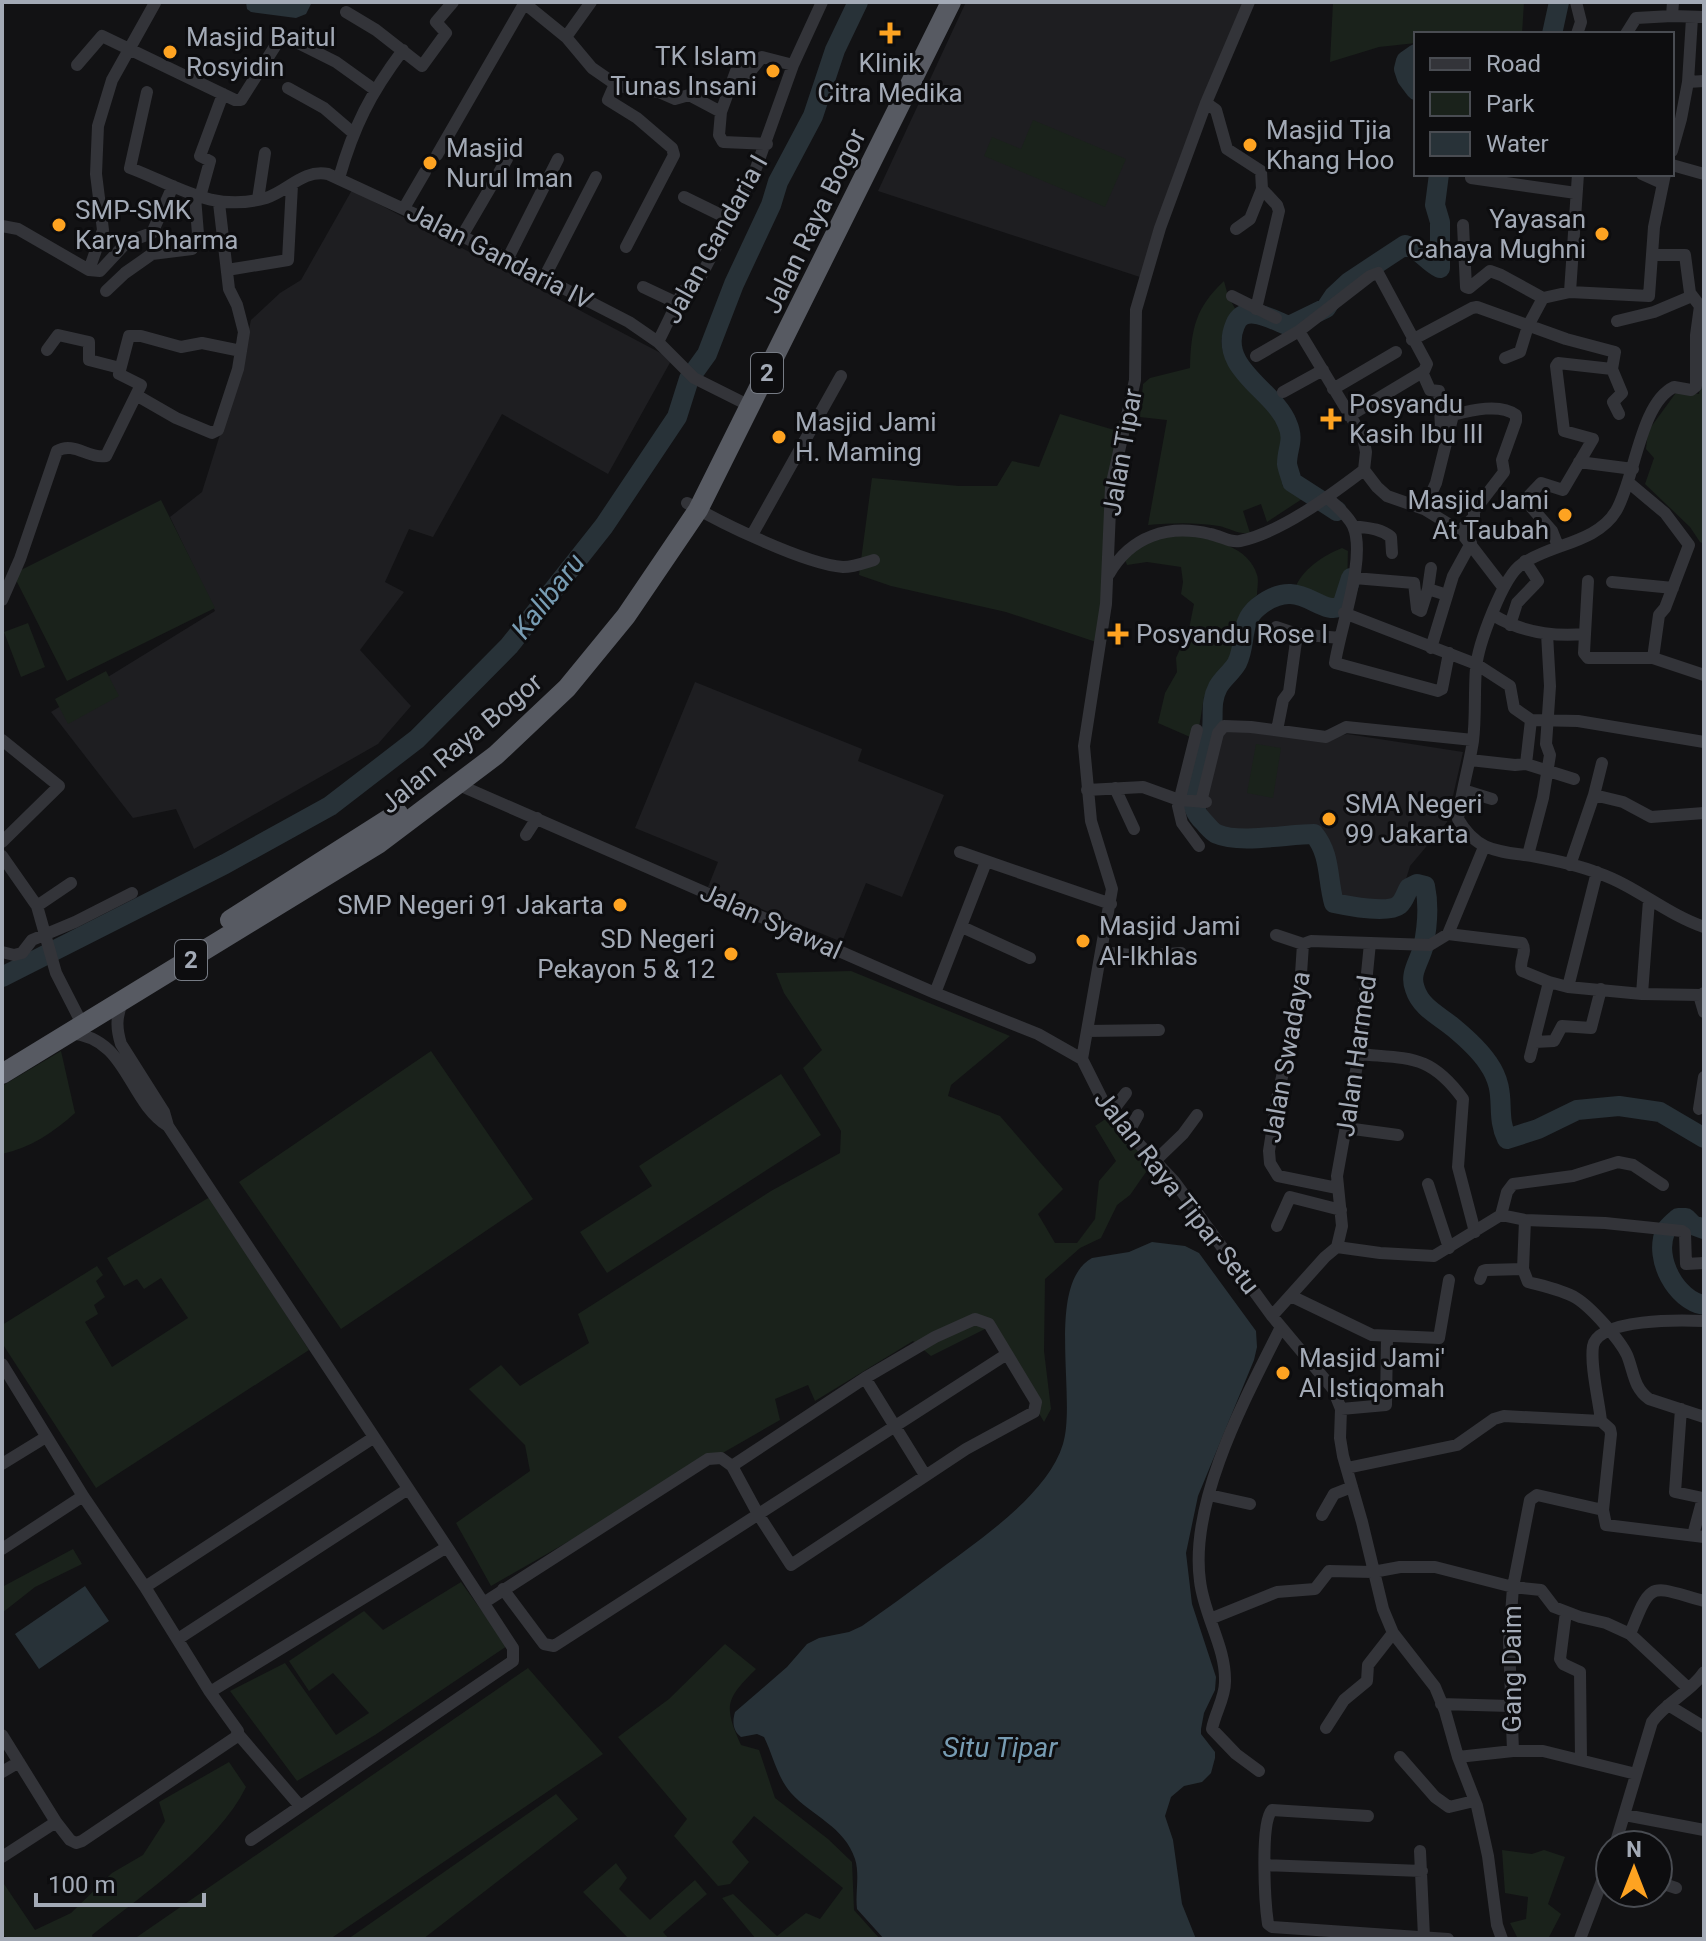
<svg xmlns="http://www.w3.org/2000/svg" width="1706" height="1941" font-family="Roboto,sans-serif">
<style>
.built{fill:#1e1e21}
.green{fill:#1a221b}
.water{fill:#283238}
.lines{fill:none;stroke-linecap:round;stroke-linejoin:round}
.river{stroke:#283238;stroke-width:20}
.minor{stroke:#333439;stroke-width:12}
.trunk{stroke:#575a62;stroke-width:20}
.poi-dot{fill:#fea321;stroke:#0d0d0f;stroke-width:3}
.labels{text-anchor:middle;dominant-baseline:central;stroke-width:6;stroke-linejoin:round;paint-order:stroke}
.shield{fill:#0d0d0f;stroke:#767b84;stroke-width:2}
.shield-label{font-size:24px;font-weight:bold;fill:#a3aab6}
.poi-label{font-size:26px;fill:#a3aab6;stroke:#0d0d0f;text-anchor:start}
.street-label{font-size:26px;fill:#a3aab6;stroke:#0d0d0f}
.water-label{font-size:28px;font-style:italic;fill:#779cb3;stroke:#0d0d0f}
</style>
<rect width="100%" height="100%" fill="#121214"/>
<!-- built -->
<path class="built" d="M966,2H1248L1143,278L878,191Z
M352,190L672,359L608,474L502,414L433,537L409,529L385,582L404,592L360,650L411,706L378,744L194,849L176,809L133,818L51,712L215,611L170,517L202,492L239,374L251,320L280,293L301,280Z
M695,682L862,749L858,761L944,795L902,897L866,883L842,942L708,887L718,862L635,828Z
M1222,730L1326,740L1347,734L1463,752L1447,822L1410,866L1400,899L1391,905L1380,907L1343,901L1333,885L1332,853L1322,835L1289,831L1229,832L1216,826L1207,816L1206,802Z"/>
<!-- green -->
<path class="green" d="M1333,2H1524L1522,34H1416V43L1379,47L1330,62Z
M1033,120L1126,159L1105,207L984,156L992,137L1021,149Z
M1224,281L1228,296L1237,312C1187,360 1273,391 1282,431C1287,450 1276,466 1283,486L1305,497L1267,522L1261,504L1243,511L1250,533C1239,535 1229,528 1219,526C1194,522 1172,523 1148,525L1167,420L1140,417L1143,384L1150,378L1190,368C1191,330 1195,308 1224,281Z
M1701,371L1704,373V544L1700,542L1690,527L1645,484L1654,458L1646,449L1648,431L1678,390L1699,394Z
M1060,414L1121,432L1099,643L1006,612L891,586L859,575L872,478L959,486H997L1012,461L1039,467Z
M161,500L215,608L67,681L13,574Z
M1188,533C1212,540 1249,546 1257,575C1259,580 1257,589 1257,595L1244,607L1234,629L1235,650L1204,697L1197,740L1158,723L1165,693L1177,672L1176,658L1189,629L1194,604L1181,594L1183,582L1181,567L1147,562L1127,565L1124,557L1157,537Z
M1342,548L1348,551C1347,565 1351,611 1326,603C1315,599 1307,592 1295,589C1301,570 1324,555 1342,548Z
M28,623L45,667L21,677L4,632Z
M106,671L119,696L68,724L55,699Z
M1256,744L1281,748L1273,798L1247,793Z
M851,971L1010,1036L951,1085L948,1096L1000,1116L1063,1189L1038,1214L1055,1243H1077L1095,1219L1099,1181L1116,1161L1095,1126L1110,1116L1153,1162L1130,1195L1117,1205L1101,1238L1080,1248L1045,1279L1044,1351L1051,1409L1044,1422L989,1327L931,1356L913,1341L815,1401L808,1385L775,1399L780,1420L491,1586L456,1523L530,1471L525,1445L469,1389L501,1365L520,1386L589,1343L578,1314L771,1191L840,1153L841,1131L803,1068L822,1050L784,993L776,973Z
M61,1051L75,1113C54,1132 30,1148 2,1154V1086Z
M431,1051L533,1199L341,1329L239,1182Z
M781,1074L821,1135L607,1273L580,1232L652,1186L639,1166Z
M210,1197L309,1350L96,1488L2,1343V1325L97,1266L103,1275L96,1281L105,1297L94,1305L98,1314L85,1322L112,1367L188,1318L161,1278L144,1289L137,1279L124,1286L107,1258Z
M73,1549L82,1564L35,1587L2,1613V1587Z
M461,1582L507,1646L375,1735L297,1781L230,1691L285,1663L336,1735L369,1713L333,1673L309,1691L289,1661L364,1611L383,1630Z
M725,1644L756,1669C726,1699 723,1705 741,1745L759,1750L775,1798L828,1839L852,1862L854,1910L880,1939H756L722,1898L733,1894L777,1936L806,1913L820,1919L843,1888L754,1816L732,1842L749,1862L730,1884L718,1886L674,1836L687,1819L618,1737L669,1699Z
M528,1668L603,1754L330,1939H134Z
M229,1762L246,1787C218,1844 141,1896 92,1935L93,1939H9L2,1934V1881L35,1930L71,1913L112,1873L143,1855L165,1821L159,1802Z
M556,1794L578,1819L423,1939H348Z
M1502,1850L1532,1854L1544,1850L1565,1857L1548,1904L1561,1914L1548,1939H1518L1510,1923L1526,1919L1528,1897L1505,1893Z
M616,1863L627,1878L619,1889L650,1920L695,1880L707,1894L663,1932L669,1939H629L583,1892Z"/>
<!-- water -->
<path class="water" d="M246,2H312L306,14L296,18L251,12L247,9Z
M1152,1242L1185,1246L1199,1253L1256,1331L1257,1347L1254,1360L1198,1496L1186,1553L1192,1604L1216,1677L1215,1690L1204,1713L1201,1729V1734L1215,1752V1758L1211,1773L1202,1782L1184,1786L1171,1797L1165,1816L1173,1840L1182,1904L1196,1939H884L857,1909C855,1893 860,1875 855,1859C845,1827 812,1816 791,1793C777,1777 773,1755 764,1737L757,1734L741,1737C733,1731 732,1722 735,1712L787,1667L807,1644L819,1638L849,1632L862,1626C885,1610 908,1593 931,1576C973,1544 1047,1497 1063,1444C1077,1399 1045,1284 1092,1258L1129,1252Z
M85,1586L109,1621L39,1669L15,1634Z"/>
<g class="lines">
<!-- river -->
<path class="river" d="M1552,34L1559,2
M1416,54L1406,61L1404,69L1407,78L1416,90
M1337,511L1292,482C1291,477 1288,470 1287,464C1287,447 1295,441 1287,423C1274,390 1217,368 1235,325C1244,302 1273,320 1289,326L1326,308L1334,296L1349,282L1405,245C1421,249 1426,261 1440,268V222L1435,205L1439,174
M1351,578L1342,606C1319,618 1300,573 1258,607C1239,622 1247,643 1237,663C1232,672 1223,678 1218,687C1209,704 1215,718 1211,735C1205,762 1177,795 1203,821C1207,825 1212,832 1217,834C1239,844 1289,834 1314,834C1331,855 1327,878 1334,903C1348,906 1388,914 1399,905C1404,901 1406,893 1409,888L1417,884L1425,886C1429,905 1427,929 1423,948C1419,962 1409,974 1415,989C1421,1008 1440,1016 1454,1028C1466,1038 1480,1051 1488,1063C1509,1093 1494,1112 1507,1139L1538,1129L1577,1110L1619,1106L1660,1112L1704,1138
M2,977L225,864L330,806L417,739L509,646L604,526L677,417L689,379L707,354L734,284L771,205L778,182L813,116L835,50L858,2
M1704,1229L1693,1225L1686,1218H1678C1674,1222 1667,1227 1665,1232C1654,1259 1676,1300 1704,1305"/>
<!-- minor -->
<path class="minor" d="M523,2L566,37L592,68L618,86L659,92L675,99L689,95L721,112L719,135L723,142L767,144
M1576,2L1581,22L1577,34
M1673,2L1672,16L1704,17
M346,12L376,30L422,66L446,33L436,22L453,2
M1626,34L1636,18L1672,16
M566,37L591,2
M77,65L102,36L235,100H241L279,40L288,38L336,62L375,90
M1688,82L1692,18
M615,84L608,100L637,118L672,148L674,155L626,247
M288,88L324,108L352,132
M147,92L130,168C178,186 212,213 266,198C288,191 303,169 328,174L462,236L629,322L658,342L694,378L740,401
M1206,103L1216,110L1227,149L1261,171L1262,189L1277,205L1279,211L1256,309
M721,112L736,71L749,73L762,57L793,65
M1672,151L1681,119L1688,82L1704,81
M437,155L524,4
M1672,165L1704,174
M1642,174L1662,183
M339,178C354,126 370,94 403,50
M1471,178L1576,193
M200,197L210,161L200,156L223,94
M684,197L729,219
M258,199L265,153
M404,208L425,172
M1463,225L1466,287L1469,288L1490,271L1501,275L1543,298
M2,226L18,229L89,270L100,271L127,242L152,233L173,186
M1236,229L1250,219L1262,189
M462,236L507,159
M1653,255H1685L1690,293L1700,306L1696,335V386L1691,390L1674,387C1640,403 1635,479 1616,511C1597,543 1550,544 1522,564C1503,576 1478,645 1476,668C1474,692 1476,717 1473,741C1469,767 1461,792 1458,819C1477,852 1498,851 1532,856C1554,860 1578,865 1598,873C1636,886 1666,914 1704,927
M508,258L558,159
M89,270L103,230L96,174L98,126L112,80L155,3
M227,270L288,260L292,185
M544,278L596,177
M643,287L677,303
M106,291L125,273L152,254L192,249L198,234L195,197
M1570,292L1578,174
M1232,296L1276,318
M1617,321L1654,312L1692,296
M1299,331L1363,437L1366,452L1364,470
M1412,340L1472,308L1477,307L1566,339L1615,352L1612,369L1622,393L1613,402L1619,414
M658,342L683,291L698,282L755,171L793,65L822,2
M47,350L58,335L89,342V360L120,368
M1256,356L1299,331L1370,276L1378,273L1427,364L1424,371L1349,416
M1505,358L1520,352L1528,326L1543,298L1570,292L1649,296L1654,227L1665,174
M1422,372L1430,390L1439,391L1441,427
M1333,389L1396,352
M1283,392L1323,370
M136,395L176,418L212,433L218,430L238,369L244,332L237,305L229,289L219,203
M1579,462L1633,469
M1364,470L1377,487L1387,496L1424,509L1460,531L1503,587
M1628,482L1665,513L1689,545L1665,608L1659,615L1653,658
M1328,498C1336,506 1348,515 1353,526C1367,557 1340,628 1335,663L1438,691L1442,689L1449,653
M687,503C721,523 805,564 843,567C854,567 864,563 874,560
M1424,509L1436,483L1453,415C1472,410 1500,403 1516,415V421L1502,460L1504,472L1474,511V517L1460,531
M1353,526C1367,528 1380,528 1391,537L1392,553
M752,535L841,376
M1558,546L1552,531L1525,500L1541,483L1563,490L1593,439L1564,431L1556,366L1558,363L1612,369
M1109,574C1131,536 1168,524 1210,534C1221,536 1230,543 1240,541C1282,532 1331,495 1364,470
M1354,578L1414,583L1417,609L1421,611L1428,589L1447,595
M1612,582L1673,588
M1428,589L1431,568
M2,600L20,559L57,451C74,441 88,459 106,456L141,385L119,374L129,336H141L181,347L202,343L241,351
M1344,613L1476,664L1510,686L1514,708L1531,720L1578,721L1704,742
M1493,615C1521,632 1552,637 1585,634L1584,653L1588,658H1653L1704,675
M1510,625L1517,603L1538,581L1525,561
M1276,627L1297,634L1340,638
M1585,634L1588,581
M1431,648L1453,576L1471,543
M1197,730L1178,806L1182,823L1199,846
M1277,730L1283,700L1289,692L1297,634
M2,740L59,786L2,842
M1470,760L1515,765L1526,764L1531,720
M1526,764L1574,779
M459,785L935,993L1038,1034L1082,1059
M1115,788L1134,829
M1087,790L1143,787L1179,800L1206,802
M1463,790L1492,799
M1594,795L1623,802L1651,817L1704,813
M1201,802L1218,733L1224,726L1251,727L1326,737L1346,727L1473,740
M526,835L537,818
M960,852L1111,904
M1528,855L1543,798L1550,755L1546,744L1550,686L1547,634
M2,856L37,906L56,973L78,1016
M1570,865L1594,795L1602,763
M37,906L71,883
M962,927L1030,958
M1448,934L1522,943C1528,953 1518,961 1522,971L1549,982
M1276,935L1303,944
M2,952L14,955L22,953L32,940L75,922L132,893
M1102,952L1141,956L1181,953
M1568,987L1642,994L1701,995L1704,993
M935,993L986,862
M1642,994L1649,900
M1699,995L1704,1012
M123,1001C116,1016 116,1028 121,1044L164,1112L168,1126
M1087,1031L1159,1030
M1535,1042L1554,1041L1562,1026L1591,1028L1601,989
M1359,1054C1410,1059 1430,1054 1463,1099L1458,1167L1475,1232
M1530,1057L1549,982L1568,987L1597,872
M1082,1059L1112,889L1091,821L1084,746L1106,604L1111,487L1135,380L1136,310L1160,228L1206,103L1249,2
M1082,1059L1108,1111L1174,1181L1272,1316L1333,1389L1341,1409L1340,1438L1343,1456L1362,1522L1383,1609L1393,1633L1435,1687L1445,1711L1458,1757L1477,1806L1488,1856L1497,1925L1502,1939
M1699,1109L1704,1077
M1110,1114L1126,1093
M1346,1128L1398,1135
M1128,1133L1138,1115
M1155,1161L1183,1134L1197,1115
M1428,1184L1449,1248
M1337,1188L1278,1176L1270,1163L1269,1151L1278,1094L1299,1004L1303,944L1311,941L1430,945L1448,934L1484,847
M1501,1215L1525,1220L1605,1223L1682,1231L1685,1233L1686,1264L1704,1263
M1525,1220L1523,1269L1528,1282C1543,1286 1563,1290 1576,1298C1591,1307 1620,1340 1627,1355C1634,1372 1633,1387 1649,1399L1704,1417
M1277,1226L1290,1197L1341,1210
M1337,1247L1380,1253L1434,1256L1501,1215L1507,1192L1513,1184L1573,1176L1618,1162L1633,1165L1663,1185
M1480,1279L1483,1271L1486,1270L1523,1269
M1291,1296L1372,1335L1439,1338L1449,1280
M1272,1316L1325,1257L1337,1247L1342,1226L1337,1176L1359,1054L1370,943
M2,1364L83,1496L145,1587L210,1692L447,1547L168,1126C127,1100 128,1038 70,1033
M865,1378L925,1475
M1341,1409L1386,1405L1387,1338
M1681,1409L1675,1492L1703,1498L1693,1535
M1601,1421L1610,1429L1611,1434L1603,1510L1606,1525L1704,1537
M1601,1421C1599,1401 1590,1366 1593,1346C1598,1318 1682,1320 1704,1321
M2,1464L46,1437
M1347,1468L1457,1445L1494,1419L1504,1416L1601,1421
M1209,1495L1250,1504
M1322,1515L1334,1494L1352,1487
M2,1549L83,1496
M145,1587L373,1438
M503,1589L544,1644L554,1646L1007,1354
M485,1602L708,1459L721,1458L732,1466L865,1378L935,1337L975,1319L989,1324L1036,1402L1034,1412L966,1449L791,1565L758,1514L732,1466
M1566,1612L1560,1659L1563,1664L1580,1672L1581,1759
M1210,1619L1277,1592L1315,1589L1329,1571L1373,1572L1400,1567H1435L1513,1587L1541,1590L1554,1607L1580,1617L1606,1623L1630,1634L1688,1688
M1630,1634C1652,1579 1649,1586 1704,1601
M178,1639L408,1489
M1441,1704L1510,1706
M1668,1705L1704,1727
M1326,1728L1344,1700L1367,1681L1368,1665L1393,1633
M238,1734L300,1806
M2,1735L56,1822L2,1857
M1513,1751L1509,1642L1513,1587L1530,1500L1537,1495L1603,1510
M1400,1757L1435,1797L1449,1807L1474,1801
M1458,1757L1513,1751H1543L1636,1774
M1259,1771L1236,1754L1212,1729C1215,1713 1225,1698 1225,1682C1226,1647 1204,1616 1200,1581C1189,1501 1246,1397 1281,1327
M2,1772L19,1762
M1625,1815L1704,1830
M1368,1816L1272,1810C1260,1823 1265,1904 1268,1924L1272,1927L1448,1939
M56,1822L70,1840L76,1843L82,1841L236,1737L238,1731L210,1692
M251,1840L513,1661V1648L447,1547
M1615,1845L1652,1722C1666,1702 1691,1692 1704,1672
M1420,1851L1424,1937
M1265,1865L1422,1871
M1658,1882L1676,1888
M1580,1939L1610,1860"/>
<!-- trunk -->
<path class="trunk" d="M230,920L398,813
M2,1074L378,844L496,755L567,688L626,616L698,510L951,2"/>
</g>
<!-- markers -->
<g class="poi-dot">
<path d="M886 21h8v8h8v8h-8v8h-8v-8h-8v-8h8z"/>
<circle cx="170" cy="52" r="8"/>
<circle cx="773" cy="71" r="8"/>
<circle cx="1250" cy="145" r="8"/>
<circle cx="430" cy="163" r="8"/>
<circle cx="59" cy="225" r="8"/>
<circle cx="1602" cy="234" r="8"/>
<path d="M1327 407h8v8h8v8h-8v8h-8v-8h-8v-8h8z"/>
<circle cx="779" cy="437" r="8"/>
<circle cx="1565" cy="515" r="8"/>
<path d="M1114 622h8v8h8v8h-8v8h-8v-8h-8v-8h8z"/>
<circle cx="1329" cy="819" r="8"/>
<circle cx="620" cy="905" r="8"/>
<circle cx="1083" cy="941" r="8"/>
<circle cx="731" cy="954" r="8"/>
<circle cx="1283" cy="1373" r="8"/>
</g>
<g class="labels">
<!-- shield labels -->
<g class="shield">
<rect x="751" y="353" width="32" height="40" rx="6"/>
<rect x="175" y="940" width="32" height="40" rx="6"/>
</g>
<g class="shield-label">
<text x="767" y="373">2</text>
<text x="191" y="960">2</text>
</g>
<!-- poi labels -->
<g class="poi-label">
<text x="186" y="37">Masjid Baitul<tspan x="186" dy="30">Rosyidin</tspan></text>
<text x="757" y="56" text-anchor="end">TK Islam<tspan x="757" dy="30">Tunas Insani</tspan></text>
<text x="890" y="63" text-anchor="middle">Klinik<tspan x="890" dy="30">Citra Medika</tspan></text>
<text x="1266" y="130">Masjid Tjia<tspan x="1266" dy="30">Khang Hoo</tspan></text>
<text x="446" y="148">Masjid<tspan x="446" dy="30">Nurul Iman</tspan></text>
<text x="75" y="210">SMP-SMK<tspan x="75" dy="30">Karya Dharma</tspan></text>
<text x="1586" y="219" text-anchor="end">Yayasan<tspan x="1586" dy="30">Cahaya Mughni</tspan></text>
<text x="1349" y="404">Posyandu<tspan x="1349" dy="30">Kasih Ibu III</tspan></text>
<text x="795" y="422">Masjid Jami<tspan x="795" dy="30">H. Maming</tspan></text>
<text x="1549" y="500" text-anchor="end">Masjid Jami<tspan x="1549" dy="30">At Taubah</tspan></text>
<text x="1136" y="634">Posyandu Rose I</text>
<text x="1345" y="804">SMA Negeri<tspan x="1345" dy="30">99 Jakarta</tspan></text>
<text x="604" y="905" text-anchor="end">SMP Negeri 91 Jakarta</text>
<text x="1099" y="926">Masjid Jami<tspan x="1099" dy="30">Al-Ikhlas</tspan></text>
<text x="715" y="939" text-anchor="end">SD Negeri<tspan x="715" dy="30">Pekayon 5 &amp; 12</tspan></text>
<text x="1299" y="1358">Masjid Jami'<tspan x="1299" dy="30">Al Istiqomah</tspan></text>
</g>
<!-- street labels -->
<g class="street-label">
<text transform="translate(814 221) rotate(-64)">Jalan Raya Bogor</text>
<text transform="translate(715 239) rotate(-61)">Jalan Gandaria I</text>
<text transform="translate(500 256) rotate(27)">Jalan Gandaria IV</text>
<text transform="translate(1122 452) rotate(-80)">Jalan Tipar</text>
<text transform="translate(461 743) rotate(-40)">Jalan Raya Bogor</text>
<text transform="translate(771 921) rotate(24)">Jalan Syawal</text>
<text transform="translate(1356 1056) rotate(-82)">Jalan Harmed</text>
<text transform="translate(1286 1057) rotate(-80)">Jalan Swadaya</text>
<text transform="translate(1177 1192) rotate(52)">Jalan Raya Tipar Setu</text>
<text transform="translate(1512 1669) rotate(-90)">Gang Daim</text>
</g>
<!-- water labels -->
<g class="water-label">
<text transform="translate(548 596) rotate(-52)">Kalibaru</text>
<text x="1000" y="1747">Situ Tipar</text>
</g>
</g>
<!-- border -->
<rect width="1706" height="1941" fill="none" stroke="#a3aab6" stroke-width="8"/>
<!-- legend -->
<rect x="1414" y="32" width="260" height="144" fill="#0d0d0f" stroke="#494c52" stroke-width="2"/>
<rect x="1430" y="58" width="40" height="12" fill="#333439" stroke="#494c52" stroke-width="2"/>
<text x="1486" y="72" font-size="24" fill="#a3aab6">Road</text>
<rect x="1430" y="92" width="40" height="24" fill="#1a221b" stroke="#494c52" stroke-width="2"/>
<text x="1486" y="112" font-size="24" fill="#a3aab6">Park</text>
<rect x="1430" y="132" width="40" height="24" fill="#283238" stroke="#494c52" stroke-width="2"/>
<text x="1486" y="152" font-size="24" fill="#a3aab6">Water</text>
<!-- north arrow -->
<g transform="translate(1634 1869)"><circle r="38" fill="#0d0d0f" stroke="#494c52" stroke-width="2"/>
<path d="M0-6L14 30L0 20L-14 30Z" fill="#fea321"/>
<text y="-12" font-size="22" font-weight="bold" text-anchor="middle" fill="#a3aab6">N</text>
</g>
<!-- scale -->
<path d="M36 1893v12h168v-12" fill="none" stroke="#a3aab6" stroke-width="4"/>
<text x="48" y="1893" font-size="24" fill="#a3aab6" stroke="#0d0d0f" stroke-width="6" paint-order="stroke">100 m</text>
</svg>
